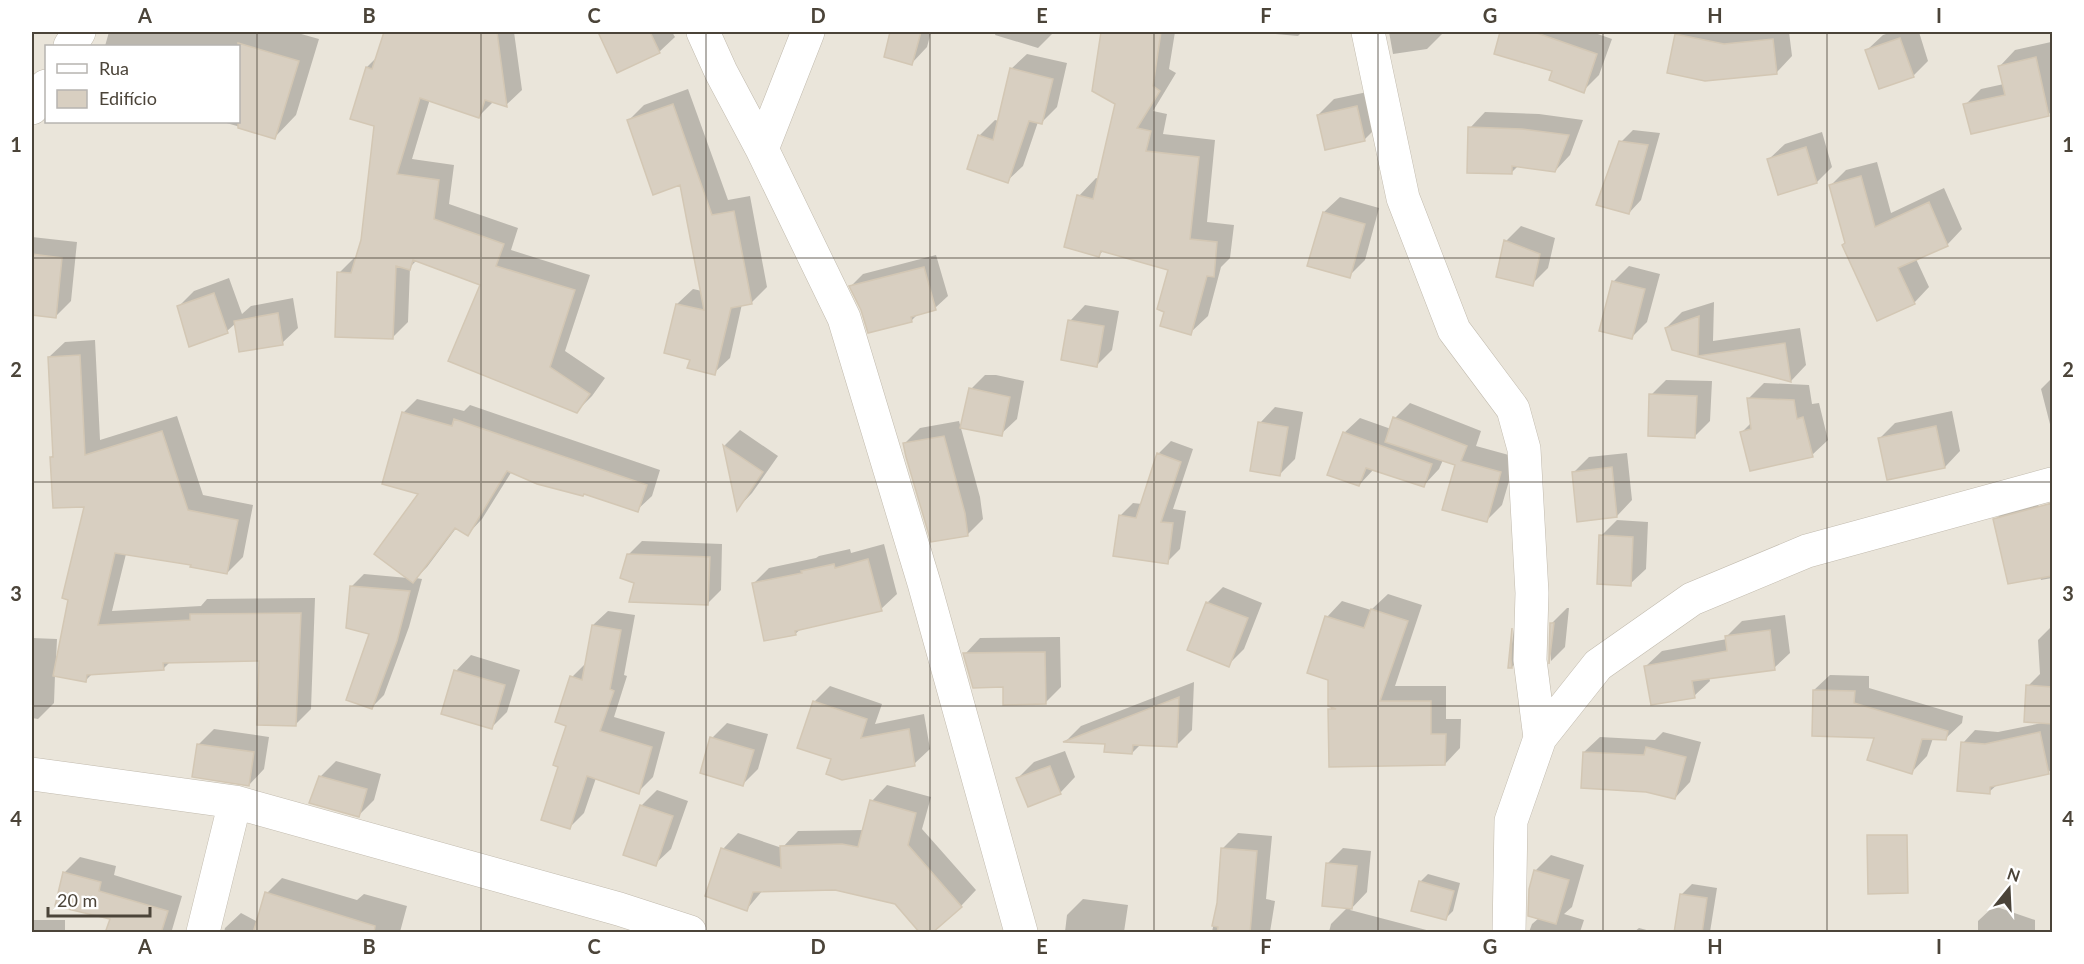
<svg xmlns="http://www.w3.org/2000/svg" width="2084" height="964" font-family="Lato,sans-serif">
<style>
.residential{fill:#eae5da;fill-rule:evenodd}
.shadow{fill:#0003}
.building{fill:#d8cfc1;stroke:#d3c7b4;stroke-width:1.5}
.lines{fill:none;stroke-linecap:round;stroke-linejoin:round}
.minor-casing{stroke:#c2bbae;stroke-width:34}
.minor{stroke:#fff;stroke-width:33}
.grid{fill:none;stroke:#4b4439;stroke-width:1.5;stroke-opacity:0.55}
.neatline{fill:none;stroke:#4b4439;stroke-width:2}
.grid-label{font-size:20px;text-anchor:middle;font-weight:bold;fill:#4b4439}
</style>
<rect width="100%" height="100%" fill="#f6f3ec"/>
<!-- residential -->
<path class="residential" d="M32,32H2052V932H32ZM46,46H238V122H46Z"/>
<!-- shadow -->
<path class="shadow" d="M109,32H294L319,39L296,115L275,137L223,122H238V46H105Z
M386,32H514L522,90L506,105L494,101L479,116L430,99L412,159L454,165L449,204L518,228L511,250L590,275L565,351L605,378L592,396L577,411L482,284L417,260L410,267L408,322L392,338L339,273L354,258H357L362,240L376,125L367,67L377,57Z
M600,32H672L675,37L659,52L618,71Z
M892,32H931L927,47L912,63L885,56Z
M996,32H1054L1038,48L995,35Z
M1103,32H1175L1169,69L1176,73L1153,111L1167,114L1163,134L1215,140L1207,222L1234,225L1230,258L1221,267L1208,316L1190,333L1166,311L1169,269L1104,250L1099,255L1079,196L1096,178L1099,179L1116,104L1094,90Z
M1253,32H1302L1298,36Z
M1389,32H1442L1443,33L1427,49L1393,54Z
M1501,32H1592L1612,39L1599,75L1583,91L1554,70L1495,53Z
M1679,32H1789L1792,56L1777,72L1676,34Z
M1892,32H1919L1928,61L1913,76L1867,50L1883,35Z
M2051,42L2052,110L2049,114L1972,132L1965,105L1981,89L2004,84L2000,66L2015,50Z
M1027,54L1067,63L1057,107L1042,122H1038L1023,166L1007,181L979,136L995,120L999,121L1011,69Z
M688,89L728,200L750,196L767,287L751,303L742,304L730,358L714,373L691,359L677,304L693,289L702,291L681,183L628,121L644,105Z
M1372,91L1380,124L1364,140L1318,115L1334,99Z
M1485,112L1539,114L1583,120L1570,155L1555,171L1518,166L1511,173L1470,128Z
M1633,130L1660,133L1641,200L1629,213L1621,142Z
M1822,132L1832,167L1817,182L1769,159L1785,144Z
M1877,162L1891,213L1944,188L1962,229L1947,245L1916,259L1929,287L1914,303L1846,243L1831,185L1846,170Z
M1340,197L1379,208L1365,260L1349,276L1324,212Z
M1521,226L1555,238L1548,268L1532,284L1506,241Z
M32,237L77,242L71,301L56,316L32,314Z
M936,255L948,296L935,308L919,313L911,321L862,309L851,286L863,274Z
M1629,266L1660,274L1647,322L1631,338L1613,282Z
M229,278L242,314L251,306L293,298L298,328L282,343L236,323L227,331L179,306L194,291Z
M1714,302L1713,341L1800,328L1806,365L1791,381L1673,349L1666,328L1682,312Z
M1085,305L1119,311L1112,350L1096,366L1070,321Z
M95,340L100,440L177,416L203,495L253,505L243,557L227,573L193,564L126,554L112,611L201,606L207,599L315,598L311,709L295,725L261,660L171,661L163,669L93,673L86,680L55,675L54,703L38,719L32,718V638L57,639L56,660H58L86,505L51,457L55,454L49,357L65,342Z
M985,375H996L1024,381L1017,419L1001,434L969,391Z
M2052,378V432L2041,389Z
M1666,380L1712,381L1710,421L1695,436L1651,395Z
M1764,383L1809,385L1812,404L1819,403L1828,440L1812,455L1742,432L1752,422L1748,399Z
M417,399L464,411L470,405L660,470L652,496L637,510L512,471L482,519L468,534L457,527L427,567L416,578L422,579L409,627L384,695L371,708V633L351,587L364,574L408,578L421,493L403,413Z
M1410,403L1481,431L1476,446L1516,457L1502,505L1486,521L1456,464L1443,460L1439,469L1424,485L1374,469L1359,485L1344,433L1360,418L1391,429L1395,418Z
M1275,407L1303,412L1295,459L1280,474L1260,423Z
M1952,411L1960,451L1945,467L1880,438L1895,423Z
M959,421L980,497L983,519L968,534L905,443L920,428Z
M740,430L778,456L752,493L738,508L725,445Z
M1171,441L1193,449L1173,509L1186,511L1180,549L1167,562L1120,516L1133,503L1142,504L1158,454Z
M1627,453L1632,500L1617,516L1574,472L1589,457Z
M2037,500L2044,528L2052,527V578L2041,580L2040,577L1995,520L2007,508Z
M1617,520L1648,522L1646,569L1630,584L1601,536Z
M642,541L722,544L721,590L708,603L636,581L629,554Z
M884,544L897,594L881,609L801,629L795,634L754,583L769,568L816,558L819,556L850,549L851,553Z
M1223,587L1262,603L1244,649L1228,665L1207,603Z
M1388,594L1422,605L1395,686H1446V719H1461L1460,748L1445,764L1330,710L1333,706L1329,679L1327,617L1342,601L1371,610Z
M1567,608H1569L1565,647L1551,661V624Z
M608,611L635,615L624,675L627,676L614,717L665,732L653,777L638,792L596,778L584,813L570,827L560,766L568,725L572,677L587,662L593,625Z
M1785,615L1790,653L1774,668L1709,677L1710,681L1694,696L1646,666L1662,651L1727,639L1726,637L1742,621Z
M1527,616V651L1512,667L1509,666L1514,629Z
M2050,628H2052V768L2048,773L1998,784L1989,792L1963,743L1975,730L1998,732L2042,723L2028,686L2040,674L2038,640Z
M1060,637L1061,687L1045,703L1004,686L965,654L980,638Z
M471,655L520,670L507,712L491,728L456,671Z
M1830,675L1869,676V688L1963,716L1962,723L1946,738H1933L1927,756L1912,772L1876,736L1814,690Z
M1194,682L1192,730L1176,746L1141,744L1132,753L1106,742L1067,740L1081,726Z
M830,686L882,704L875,724L924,714L930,749L914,764L833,758L814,702Z
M727,723L768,734L758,769L743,784L712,738Z
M214,729L269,737L264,769L249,785L198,745Z
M1663,732L1701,742L1690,782L1675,798L1584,752L1600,737L1655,740Z
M1065,751L1075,777L1060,793L1018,778L1034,762Z
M336,761L381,774L374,800L359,815L320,777Z
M887,785L931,797L922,829L976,890L961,906L896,903L835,889L763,890L747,909L723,849L738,833L782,848L798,831L864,830L872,801Z
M657,790L688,801L671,849L655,864L641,806Z
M1238,833L1272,836L1266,899L1275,901L1270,932H1212L1218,903L1223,848Z
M1343,848L1371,851L1367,892L1350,910L1434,932H1329L1331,924L1348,907L1327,864Z
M1551,855L1584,865L1572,907L1564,914L1584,920L1580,932H1529L1532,924L1539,918L1535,871Z
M80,857L116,866L114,875L182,896L172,930L169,932H107L112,918L64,873Z
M1428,874L1460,883L1453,911L1445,919L1420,882Z
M282,878L357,900L364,894L407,906L400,932H224L225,928L241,913L258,922L267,893Z
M1692,884L1717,888L1710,932H1676L1682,894Z
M1083,899L1128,905L1124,932H1065L1067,915Z
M1994,906L2035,920V932H1978V921Z
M32,920H65V932H32Z
M1639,928L1654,932H1634Z"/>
<!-- building -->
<path class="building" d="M384,32H497L507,107L485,100L479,118L420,98L397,174L439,180L434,219L504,244L496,266L575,290L550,367L590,394L577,413L448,361L480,285L413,260L410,270L396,266L393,339L335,337L337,272L351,273L361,240L374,126L350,119L366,67L372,69Z
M598,32H650L660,53L617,73Z
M890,32H921L912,65L884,57Z
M1101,32H1161L1153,86L1160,91L1137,128L1151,131L1146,151L1199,157L1190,239L1217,242L1214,277L1207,276L1191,335L1160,326L1164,312L1157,309L1168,270L1101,251L1099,257L1064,247L1077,195L1093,199L1115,104L1092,91Z
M1500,32H1534L1597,54L1584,93L1549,80L1552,71L1494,54Z
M1675,34L1724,44L1773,39L1777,74L1705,81L1667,73Z
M1900,38L1914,77L1879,89L1865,50Z
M238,43L299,61L275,139L238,128Z
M2036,57L2049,116L1971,134L1963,104L2005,95L1998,66Z
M1010,68L1053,79L1042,124L1029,121L1008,183L967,169L978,135L993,140Z
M673,104L712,215L734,211L752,304L731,308L715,375L687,368L690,360L664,353L676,304L704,310L680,185L653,195L627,120Z
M1357,106L1365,141L1325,150L1317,115Z
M1468,127L1522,129L1569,135L1555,172L1512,166V174L1467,173Z
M1619,141L1648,145L1629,214L1596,205Z
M1806,147L1817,183L1778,195L1767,159Z
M1861,176L1875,227L1929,202L1948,246L1898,268L1915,304L1877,321L1842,245L1845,243L1829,185Z
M1323,212L1365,224L1350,278L1307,266Z
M1504,240L1540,254L1533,286L1496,277Z
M32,254L62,258L56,318L32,315Z
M924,267L936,310L911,317L912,322L868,333L861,310L849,286Z
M1612,281L1645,289L1632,339L1599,331Z
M214,293L228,333L189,347L177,306Z
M278,313L283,345L239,352L234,321Z
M1699,316L1698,356L1785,343L1791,382L1672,350L1665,328Z
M1068,320L1104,326L1097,367L1061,360Z
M80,355L85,455L162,431L188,510L238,520L227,574L190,567L191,565L115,553L98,625L190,620V614L301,613L296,726L257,725L259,661L163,663L164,670L87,675L86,682L53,676L68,600L62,598L84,507L53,508L50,457H53L48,357Z
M969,388L1010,397L1002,436L960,428Z
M1649,394L1697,396L1695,438L1648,436Z
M1747,398L1794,400L1797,419L1803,417L1813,457L1750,471L1740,432L1751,429Z
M402,412L452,426L454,419L647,485L638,512L584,494L583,496L537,484L507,471L468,536L455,528L413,583L374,554L418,494L382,484Z
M1393,417L1467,446L1461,461L1501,472L1487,522L1442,510L1455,465L1385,442Z
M1258,422L1288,427L1280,476L1250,471Z
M1936,426L1945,468L1887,480L1878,438Z
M1343,432L1432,464L1424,487L1366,468L1359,486L1327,475Z
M944,436L965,513L968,536L931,542L906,457L903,443Z
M723,445L763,472L737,511Z
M1157,453L1181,462L1161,522L1173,523L1168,564L1113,556L1119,515L1136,518Z
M1612,467L1617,517L1577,522L1572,472Z
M2052,503V576L2008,584L1993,519Z
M1599,535L1633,537L1631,586L1597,584Z
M627,554L710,557L708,605L629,602L634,583L620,578Z
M868,559L882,611L795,631L796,635L764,641L752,583L802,573L801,571L834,564L835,568Z
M350,586L410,591L397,641L372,709L346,700L369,634L346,628Z
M1206,602L1248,618L1229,667L1187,650Z
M1371,609L1408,621L1380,701H1431V734H1446L1445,765L1329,767L1328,709H1336L1328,706V680L1307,673L1325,616L1364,628Z
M1550,623H1554L1549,664V659Z
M592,625L621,630L610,689L614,691L600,731L652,747L639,794L587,776L570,829L541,820L558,767L553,765L566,726L555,722L570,676L582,680Z
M1512,628L1511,659L1512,668H1508Z
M1770,630L1775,670L1692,681L1695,698L1651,705L1644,666L1727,651L1725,636Z
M1045,652L1046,704L1003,705V687L973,688L963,653Z
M454,670L505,685L492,729L441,714Z
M2026,685L2052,687V724L2024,722Z
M1813,690L1855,691L1854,703L1948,731L1946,740L1922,739L1912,774L1867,760L1874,738L1812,736Z
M1179,697L1177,747L1133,745L1132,754L1104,752L1105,744L1063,742Z
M813,701L867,719L861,738L909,729L915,766L842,780L826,774L831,759L797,748Z
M2040,732L2049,774L1990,787V794L1957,791L1961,742L1985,744Z
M710,737L754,750L743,786L700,773Z
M197,744L254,752L249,786L192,777Z
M1646,747L1686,757L1675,799L1646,792L1581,788L1583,752L1644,755Z
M1050,766L1061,794L1028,807L1016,778Z
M319,776L367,789L359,817L309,803Z
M870,800L916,813L908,845L962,907L932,933H920L895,904L835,890L753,892L747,911L705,896L721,848L781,868L780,846L842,844L858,847Z
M640,805L673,816L656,866L623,855Z
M1867,835H1907L1908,893L1868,894Z
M1221,848L1257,851L1250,933H1217L1218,927L1212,926L1217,903Z
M1326,863L1357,866L1352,909L1322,906Z
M1534,870L1569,880L1556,924L1528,916L1529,889Z
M63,872L101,882L99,891L168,911L161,933H105L110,919L55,906Z
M1419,881L1454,891L1446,920L1411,911Z
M265,892L375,926L374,933H253Z
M1680,894L1707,898L1702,933H1674Z"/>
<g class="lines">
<!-- minor casing -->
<g class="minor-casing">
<path id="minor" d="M703,32L721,72L762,149L844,318L924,583L1021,932
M1368,32L1403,198L1454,330L1513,409L1524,449L1532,593L1530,660L1540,738
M70,46L79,32
M32,108L46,86
M762,149L808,32
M32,774L235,802
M203,932L235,802L619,909L690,932
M1509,932L1511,821L1540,738L1598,665L1692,599L1807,551L2052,484"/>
</g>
<!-- minor -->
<use href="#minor" class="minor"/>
</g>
<!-- grid -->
<path class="grid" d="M257,32V932M481,32V932M706,32V932M930,32V932M1154,32V932M1378,32V932M1603,32V932M1827,32V932M32,258H2052M32,482H2052M32,706H2052"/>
<!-- border -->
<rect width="2084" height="964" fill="none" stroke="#ffffff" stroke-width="66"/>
<!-- legend -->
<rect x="45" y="45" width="195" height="78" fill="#ffffff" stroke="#b7b4b0" stroke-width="1.5"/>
<rect x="57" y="64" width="30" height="9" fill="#ffffff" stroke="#b7b4b0" stroke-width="1.5"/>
<text x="99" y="75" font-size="18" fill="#4b4439">Rua</text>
<rect x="57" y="90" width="30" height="18" fill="#d8cfc1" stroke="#b7b4b0" stroke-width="1.5"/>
<text x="99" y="105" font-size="18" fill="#4b4439">Edifício</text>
<!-- north arrow -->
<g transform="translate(2009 889) rotate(18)" stroke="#ffffff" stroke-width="4.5" paint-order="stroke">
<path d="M0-4.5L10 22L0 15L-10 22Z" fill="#4b4439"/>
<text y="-9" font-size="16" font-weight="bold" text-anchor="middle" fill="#4b4439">N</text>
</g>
<!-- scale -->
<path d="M48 907v9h102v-9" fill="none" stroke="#4b4439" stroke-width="3"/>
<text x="57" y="907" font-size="18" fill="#4b4439" stroke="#ffffff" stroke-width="4.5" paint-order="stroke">20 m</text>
<rect x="33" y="33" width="2018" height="898" class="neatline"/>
<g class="grid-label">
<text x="145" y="23">A</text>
<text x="369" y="23">B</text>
<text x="594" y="23">C</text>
<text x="818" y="23">D</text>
<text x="1042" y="23">E</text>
<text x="1266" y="23">F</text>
<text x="1490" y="23">G</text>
<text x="1715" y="23">H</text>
<text x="1939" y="23">I</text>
<text x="16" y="152">1</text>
<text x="2068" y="152">1</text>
<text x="16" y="377">2</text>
<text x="2068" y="377">2</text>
<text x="16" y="601">3</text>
<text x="2068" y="601">3</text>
<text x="16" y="826">4</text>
<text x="2068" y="826">4</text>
<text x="145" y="954">A</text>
<text x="369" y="954">B</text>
<text x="594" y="954">C</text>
<text x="818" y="954">D</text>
<text x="1042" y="954">E</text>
<text x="1266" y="954">F</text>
<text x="1490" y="954">G</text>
<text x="1715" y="954">H</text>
<text x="1939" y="954">I</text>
</g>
</svg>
